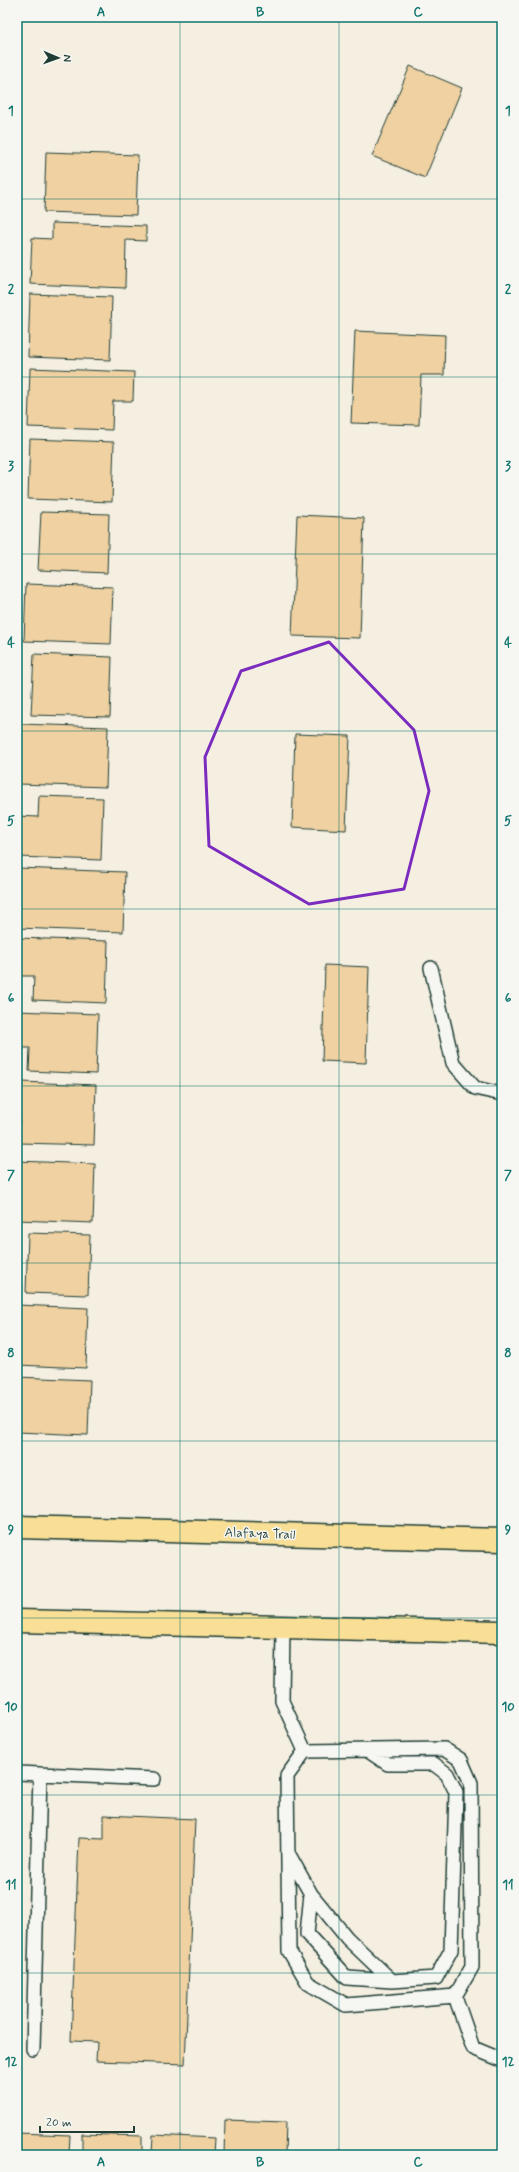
<svg xmlns="http://www.w3.org/2000/svg" width="519" height="2172" font-family="Mynerve,sans-serif">
<style>
.building{fill:#efd1a2;stroke:#1f3d34}
.lines{fill:none;stroke-linecap:round;stroke-linejoin:round}
.lane-casing{stroke:#1f3d34;stroke-width:16}
.primary-casing{stroke:#1f3d34;stroke-width:25}
.lane{stroke:#f6f6f2;stroke-width:13}
.primary{stroke:#f9df96;stroke-width:22}
.marked{fill:none;stroke:#7b2cbf;stroke-width:3;stroke-linejoin:round}
.grid{fill:none;stroke:#0f766e;stroke-width:1;stroke-opacity:0.55}
.labels{text-anchor:middle;dominant-baseline:central;stroke-width:3;stroke-linejoin:round;paint-order:stroke}
.street-label{font-size:13px;fill:#1f3d34;stroke:#f6f6f2}
.neatline{fill:none;stroke:#0f766e;stroke-width:1.5}
.grid-label{font-size:13px;text-anchor:middle;font-weight:bold;fill:#0f766e}
</style>
<rect width="100%" height="100%" fill="#f5efe2"/>
<filter id="ink" filterUnits="userSpaceOnUse"><feTurbulence type="fractalNoise" baseFrequency=".025" numOctaves="2"/><feDisplacementMap in="SourceGraphic" scale="8" xChannelSelector="R" yChannelSelector="G"/><feConvolveMatrix kernelMatrix="1 2 1 2 8 2 1 2 1" color-interpolation-filters="sRGB"/></filter>
<g filter="url(#ink)">
<!-- building -->
<path class="building" d="M410,66L462,88L425,178L372,156Z
M46,152L138,155L136,215L44,212Z
M52,223L146,226V241L126,240L125,288L30,284L32,238L52,239Z
M30,294L112,297L110,360L28,357Z
M355,331L445,335L444,375H421L419,425L351,423Z
M30,368L134,372L133,401H113L112,430L28,427Z
M30,439L114,442L112,502L28,499Z
M41,512L109,514L107,573L38,570Z
M297,515L364,518L360,638L292,636Z
M26,584L113,587L111,644L24,641Z
M34,654L112,657L110,717L31,715Z
M20,724L108,727L106,787L18,784Z
M295,734L350,736L346,830L292,827Z
M39,796L103,798L101,860L17,857V816L38,817Z
M17,868L125,872L123,932L17,928Z
M17,938L108,941L106,1003L33,1000L34,976H17Z
M325,965L369,967L366,1063L322,1061Z
M17,1011L98,1014L96,1074L29,1071L30,1048H17Z
M21,1082L96,1085L94,1145L19,1143Z
M17,1161L95,1164L93,1223L17,1220Z
M28,1233L90,1235L88,1295L26,1293Z
M17,1305L88,1308L86,1368L17,1365Z
M17,1377L90,1380L88,1435L17,1432Z
M104,1815L195,1819L185,2064L96,2061L97,2042L71,2041L79,1838L104,1839Z
M225,2120L286,2122L285,2155H224Z
M17,2133L70,2135L69,2155H17Z
M82,2134L142,2136V2155H82Z
M153,2135L215,2138L214,2155H152Z
M339,2148L349,2155H334Z"/>
<g class="lines">
<!-- lane casing -->
<g class="lane-casing">
<path id="lane" d="M431,968L453,1063L475,1088L502,1094
M283,1627L282,1701L305,1751
M305,1751L444,1749L461,1760L471,1783L472,1967L455,1996L473,2048L502,2060
M305,1751L287,1776L289,1951L308,1983L346,2005L455,1996
M17,1773L154,1779
M288,1853L311,1894L347,1938L392,1981
M311,1894L307,1934L347,1978L392,1981L436,1978L451,1950L456,1792L447,1774L434,1764H388L367,1750
M33,2049L40,1774"/>
</g>
<!-- primary casing -->
<g class="primary-casing">
<path id="primary" d="M17,1527L502,1540
M17,1621L502,1632"/>
</g>
<!-- lane -->
<use href="#lane" class="lane"/>
<!-- primary -->
<use href="#primary" class="primary"/>
</g>
</g>
<!-- marked area -->
<path class="marked" d="M329,642L414,730L429,791L404,889L309,904L209,846L205,757L241,671Z"/>
<!-- grid -->
<path class="grid" d="M180,17V2155M339,17V2155M17,199H502M17,377H502M17,554H502M17,731H502M17,909H502M17,1086H502M17,1263H502M17,1441H502M17,1618H502M17,1795H502M17,1973H502"/>
<g class="labels">
<!-- street labels -->
<g class="street-label">
<text transform="translate(260 1534) rotate(2)">Alafaya Trail</text>
</g>
</g>
<!-- margin -->
<rect width="519" height="2172" fill="none" stroke="#f6f6f2" stroke-width="44"/>
<!-- north arrow -->
<g transform="translate(58 58) rotate(92)" stroke="#f6f6f2" stroke-width="3" paint-order="stroke">
<path d="M0-3L7 15L0 10L-7 15Z" fill="#1f3d34"/>
<text y="-6" font-size="11" font-weight="bold" text-anchor="middle" fill="#1f3d34">N</text>
</g>
<!-- scale -->
<path d="M40 2126v6h94v-6" fill="none" stroke="#1f3d34" stroke-width="2"/>
<text x="46" y="2126" font-size="12" fill="#1f3d34" stroke="#f6f6f2" stroke-width="3" paint-order="stroke">20 m</text>
<rect x="22" y="22" width="475" height="2128" class="neatline"/>
<g class="grid-label">
<text x="101" y="16">A</text>
<text x="260" y="16">B</text>
<text x="418" y="16">C</text>
<text x="11" y="115">1</text>
<text x="508" y="115">1</text>
<text x="11" y="293">2</text>
<text x="508" y="293">2</text>
<text x="11" y="470">3</text>
<text x="508" y="470">3</text>
<text x="11" y="647">4</text>
<text x="508" y="647">4</text>
<text x="11" y="825">5</text>
<text x="508" y="825">5</text>
<text x="11" y="1002">6</text>
<text x="508" y="1002">6</text>
<text x="11" y="1179">7</text>
<text x="508" y="1179">7</text>
<text x="11" y="1357">8</text>
<text x="508" y="1357">8</text>
<text x="11" y="1534">9</text>
<text x="508" y="1534">9</text>
<text x="11" y="1711">10</text>
<text x="508" y="1711">10</text>
<text x="11" y="1889">11</text>
<text x="508" y="1889">11</text>
<text x="11" y="2066">12</text>
<text x="508" y="2066">12</text>
<text x="101" y="2166">A</text>
<text x="260" y="2166">B</text>
<text x="418" y="2166">C</text>
</g>
</svg>
